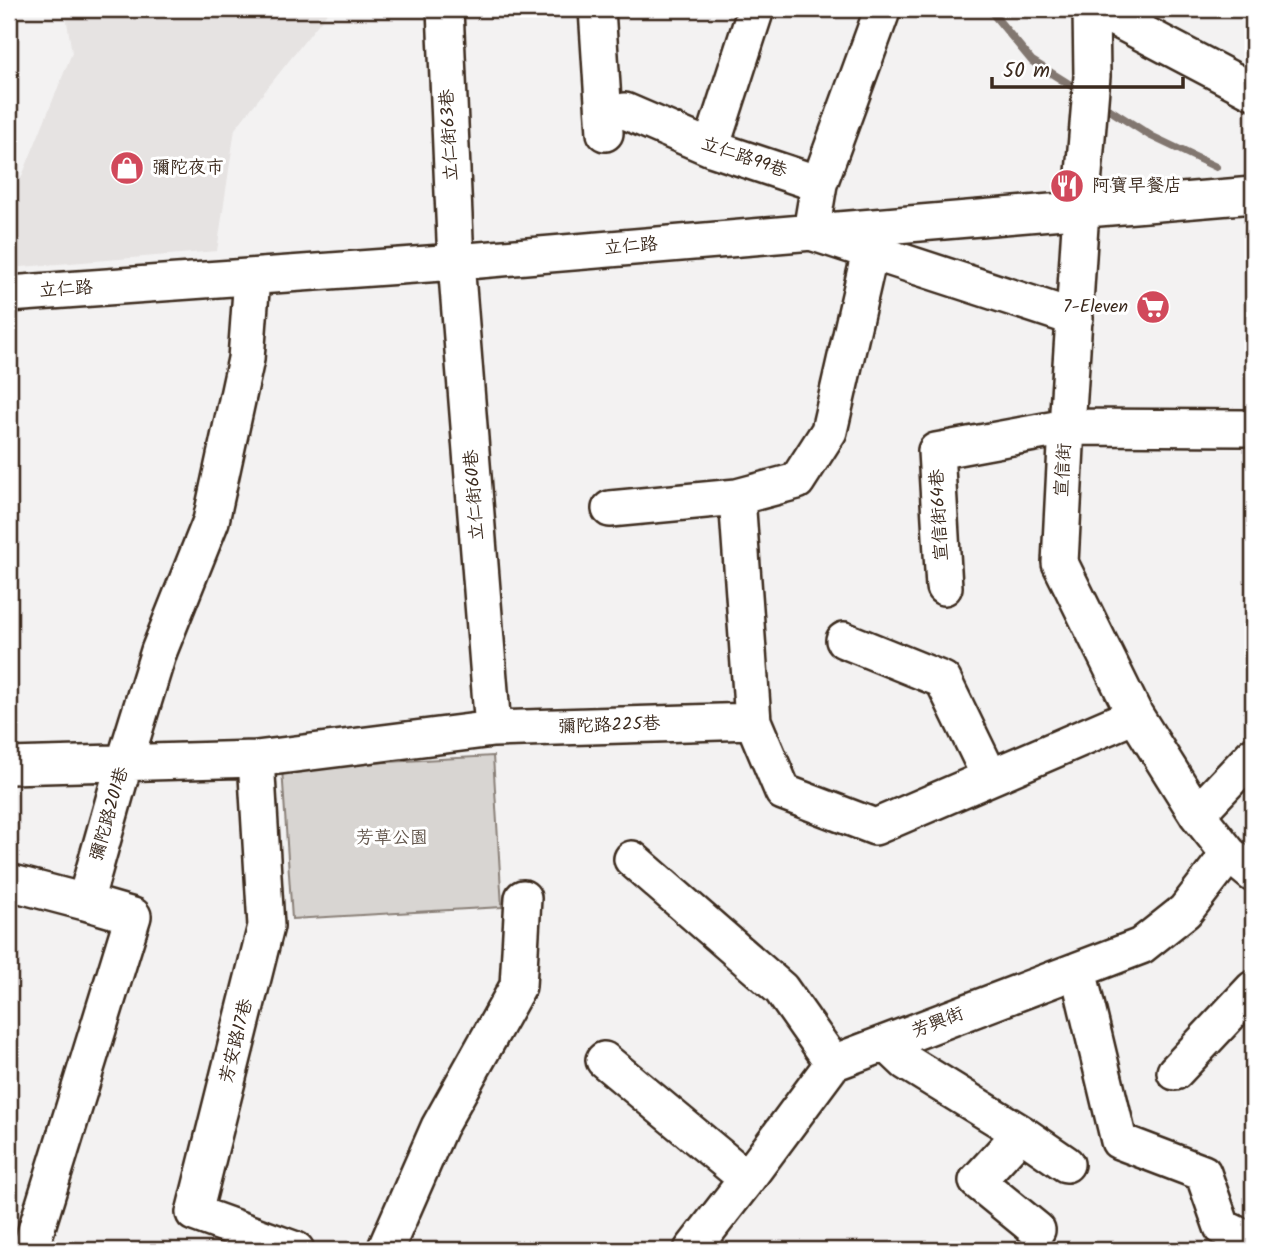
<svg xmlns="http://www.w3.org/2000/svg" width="1262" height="1259" font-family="Kalam,'LXGW WenKai TC',sans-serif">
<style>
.built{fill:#e6e3e2}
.green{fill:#d8d5d2;stroke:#8a8078;stroke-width:2}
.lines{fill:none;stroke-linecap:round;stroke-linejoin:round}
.stream{stroke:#827770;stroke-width:8}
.minor-casing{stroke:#3b2a1e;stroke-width:40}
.minor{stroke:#fff;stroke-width:35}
.labels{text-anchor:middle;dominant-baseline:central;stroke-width:6;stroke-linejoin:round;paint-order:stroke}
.street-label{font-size:18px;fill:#3b2a1e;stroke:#fff}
.poi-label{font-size:18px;fill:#3b2a1e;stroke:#fff;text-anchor:start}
.park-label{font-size:18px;fill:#62554b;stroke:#fff}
</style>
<rect width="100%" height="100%" fill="#f3f2f2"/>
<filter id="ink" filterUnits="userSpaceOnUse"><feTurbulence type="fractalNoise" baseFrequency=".0143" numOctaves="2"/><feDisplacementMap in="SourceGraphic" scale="14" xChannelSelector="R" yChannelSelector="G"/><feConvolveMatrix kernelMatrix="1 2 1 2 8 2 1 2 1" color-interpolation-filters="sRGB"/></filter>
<g filter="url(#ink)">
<!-- built -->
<path class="built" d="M65,9H330L235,129L217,251L9,268V208L72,53Z"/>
<!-- green -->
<path class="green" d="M493,756L502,907L292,919L282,768Z"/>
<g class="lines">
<!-- stream -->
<path class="stream" d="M989,9L1032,61L1072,86
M1110,110L1151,136L1216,167"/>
<!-- minor casing -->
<g class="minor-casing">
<path id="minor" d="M445,9L456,262L493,729
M597,9L605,133
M1091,9L1092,76L1081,210L1067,427L1060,563L1135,715L1197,814L1229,854L1253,874
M1097,9L1253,91
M625,111L711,148L819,184L811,232L1075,318
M711,148L756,9
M819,184L881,14
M9,294L456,262L1253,195
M737,497L753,721
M610,509L737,497L797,481L829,431L870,252
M944,587L936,451L1067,427L1247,428
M844,640L943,680L990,777
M256,759L266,926L194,1213L296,1250
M9,766L256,759L493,729L753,721L783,792L875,827L1135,715
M1197,814L1253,755
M632,859L781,989L833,1063
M9,882L85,902L133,916L30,1250
M85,902L124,764L159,651L211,521L246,359L252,277
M1078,970L1119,1141L1203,1173L1222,1227L1253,1242
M886,1043L906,1062L1021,1133L1066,1164
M604,1060L747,1179
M1175,1072L1253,989
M1021,1133L977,1181L1037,1230
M385,1250L439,1127L518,986L523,898
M692,1250L747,1179L833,1063L1141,946L1185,911L1229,854"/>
</g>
<!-- minor -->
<use href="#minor" class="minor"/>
</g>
</g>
<!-- icons -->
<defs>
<g id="shop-disc" transform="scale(1.75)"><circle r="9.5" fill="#d1495b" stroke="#fff"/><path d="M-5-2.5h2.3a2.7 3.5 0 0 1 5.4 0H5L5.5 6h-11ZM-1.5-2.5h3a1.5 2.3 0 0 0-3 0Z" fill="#fff"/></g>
<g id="restaurant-disc" transform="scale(1.75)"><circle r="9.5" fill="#d1495b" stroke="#fff"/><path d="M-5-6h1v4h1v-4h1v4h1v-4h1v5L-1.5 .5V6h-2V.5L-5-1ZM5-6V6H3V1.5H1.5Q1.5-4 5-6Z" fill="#fff"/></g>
<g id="supermarket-disc" transform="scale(1.75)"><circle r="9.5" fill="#d1495b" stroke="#fff"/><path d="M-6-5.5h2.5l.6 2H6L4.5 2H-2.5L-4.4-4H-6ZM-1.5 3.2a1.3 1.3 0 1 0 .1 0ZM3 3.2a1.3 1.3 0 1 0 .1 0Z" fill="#fff"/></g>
</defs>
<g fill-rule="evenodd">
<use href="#shop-disc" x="127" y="168"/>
<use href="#restaurant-disc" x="1067" y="186"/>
<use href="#supermarket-disc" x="1153" y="307"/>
</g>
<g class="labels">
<!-- street labels -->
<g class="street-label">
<text transform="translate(450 135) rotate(-93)">立仁街63巷</text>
<text transform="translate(744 158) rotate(19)">立仁路99巷</text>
<text transform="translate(631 247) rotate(-5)">立仁路</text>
<text transform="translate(66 290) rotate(-4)">立仁路</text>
<text transform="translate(1064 470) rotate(-87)">宣信街</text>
<text transform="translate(475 495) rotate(-94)">立仁街60巷</text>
<text transform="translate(940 515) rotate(-93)">宣信街64巷</text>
<text transform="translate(609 726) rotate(-2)">彌陀路225巷</text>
<text transform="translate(110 814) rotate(-74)">彌陀路201巷</text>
<text transform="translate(938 1023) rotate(-21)">芳興街</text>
<text transform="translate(237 1041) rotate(-76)">芳安路17巷</text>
</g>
<!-- poi labels -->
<g class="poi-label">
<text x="152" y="168">彌陀夜市</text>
<text x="1092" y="186">阿寶早餐店</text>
<text x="1128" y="307" text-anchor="end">7-Eleven</text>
</g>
<!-- park labels -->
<g class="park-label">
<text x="392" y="838">芳草公園</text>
</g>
</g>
<!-- margin -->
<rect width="1262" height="1259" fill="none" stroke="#fff" stroke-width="35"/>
<rect x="18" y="18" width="1227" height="1224" fill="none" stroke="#3b2a1e" stroke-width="2.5" filter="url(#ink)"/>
<!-- scale -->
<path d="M992 77v10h191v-10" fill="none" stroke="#3b2a1e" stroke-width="3.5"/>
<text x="1003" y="77" font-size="21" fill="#3b2a1e" stroke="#ffffff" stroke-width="5" paint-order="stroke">50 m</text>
</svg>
